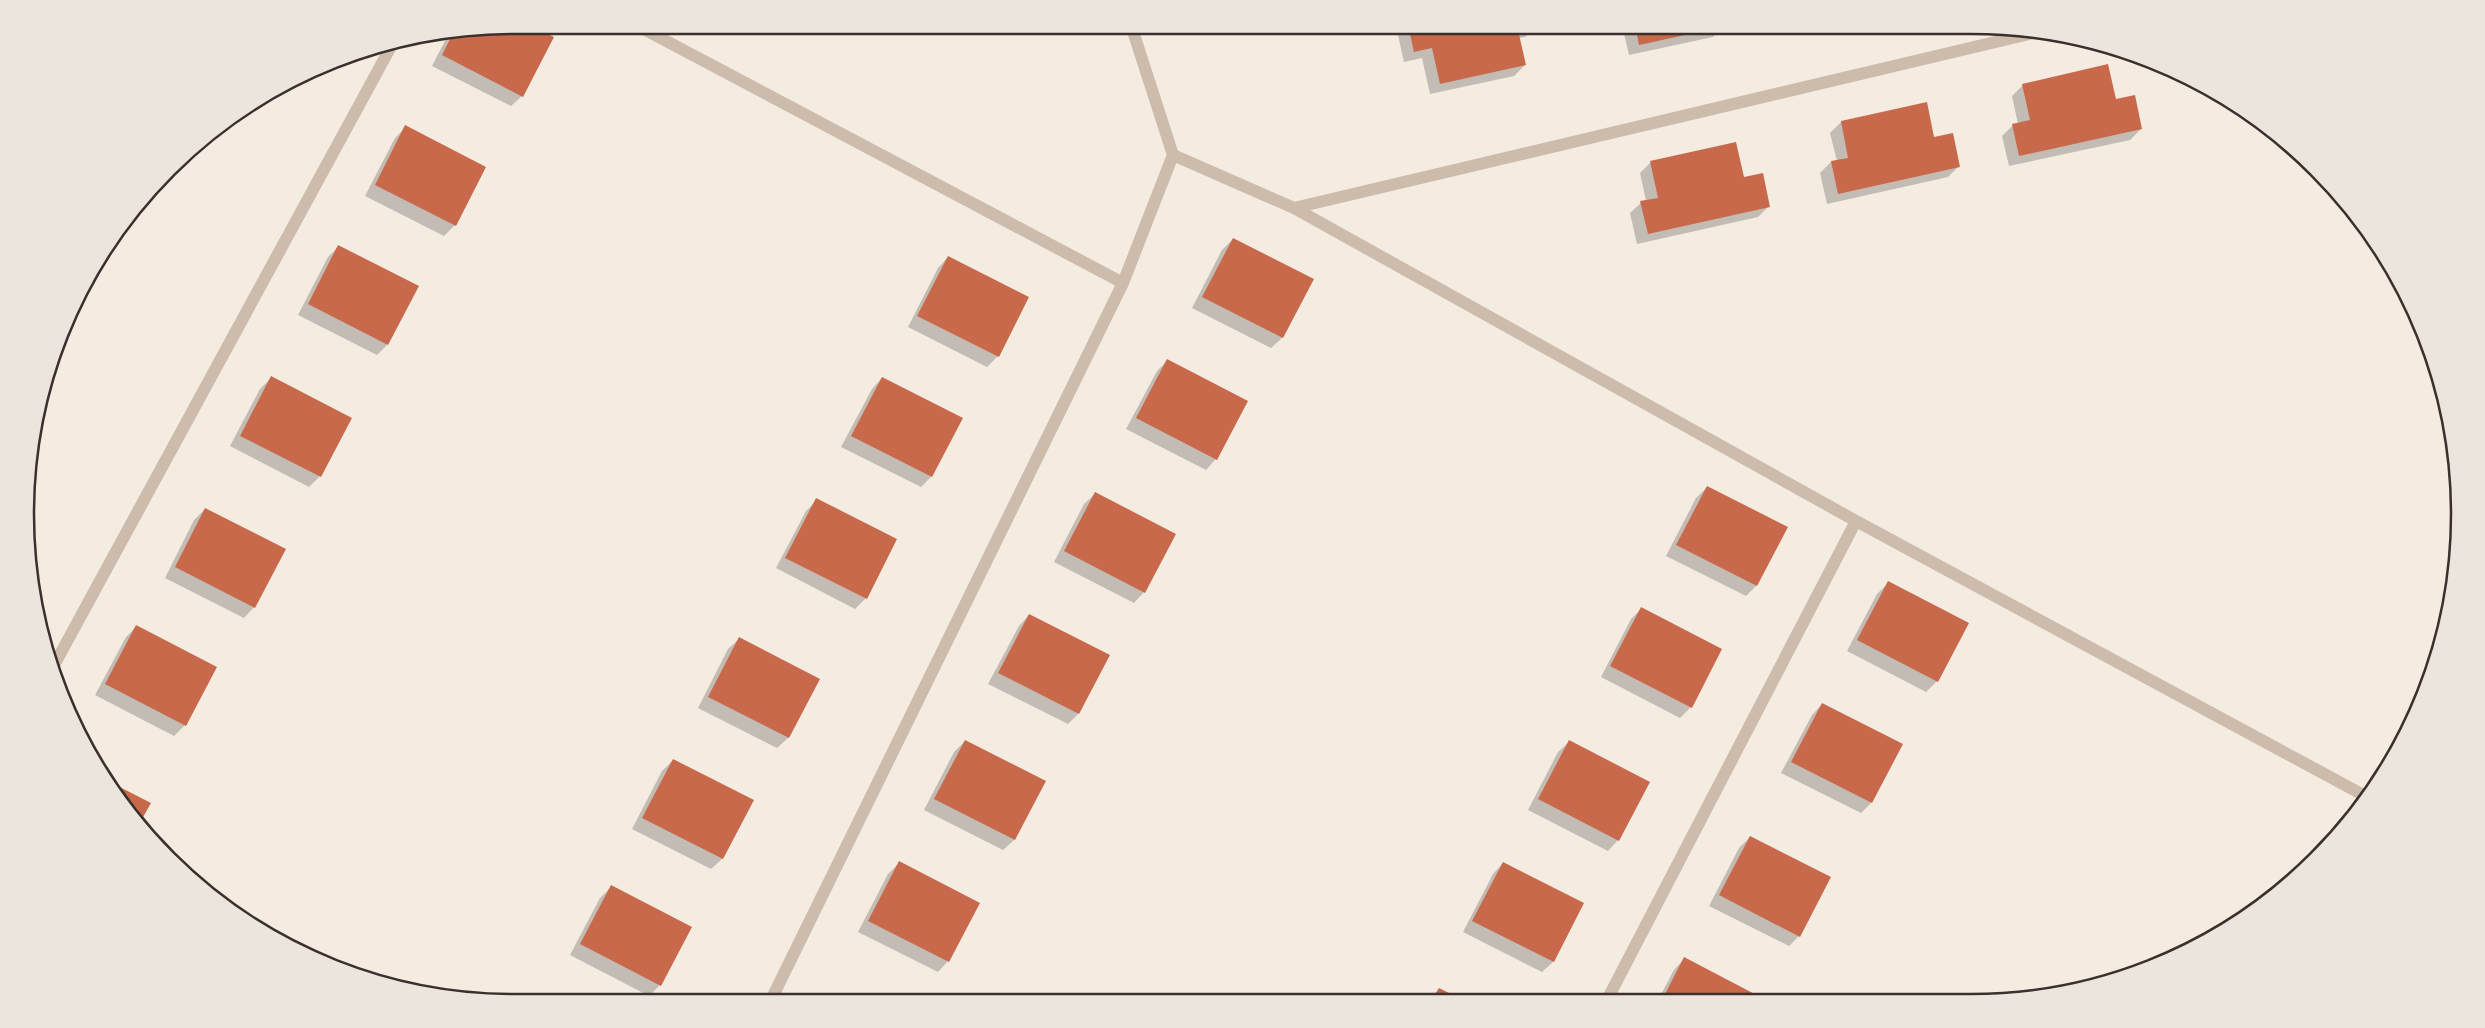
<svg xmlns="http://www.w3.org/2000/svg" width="2485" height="1028" font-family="'Fira Sans',sans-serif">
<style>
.shadow{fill:#0003}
.building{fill:#c8694b}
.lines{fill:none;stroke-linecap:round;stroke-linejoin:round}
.minor{stroke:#cdbbac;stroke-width:12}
.rim{fill:none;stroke:#3b302b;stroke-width:2.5}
</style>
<rect width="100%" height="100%" fill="#f4ebe1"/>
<!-- shadow -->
<path class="shadow" d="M514,25H527L522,96L511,106L432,66L450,31Z
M1403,25H1536V26L1525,37L1519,38L1525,65L1514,76L1430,94L1422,58L1404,62L1397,31Z
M1622,25H1724V26L1713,37L1629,55Z
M2023,85L2115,101L2141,129L2130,140L2009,166L2002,136L2013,125L2018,124L2012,96Z
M1926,104L1934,139L1959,166L1948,177L1827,204L1820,173L1831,162L1837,161L1830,133L1841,122Z
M406,127L455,225L444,236L365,196L395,138Z
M1651,162L1743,179L1769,206L1758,217L1637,244L1630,213L1641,203L1646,201L1640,173Z
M1233,239L1282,338L1271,348L1192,308L1222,250Z
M339,246L387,345L377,355L298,315L328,257Z
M948,257L1028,298L998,356L987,367L908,327L938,268Z
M1167,361L1216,459L1206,470L1126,429L1157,371Z
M271,378L320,476L309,487L230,446L260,389Z
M882,378L931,477L921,487L841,447L872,389Z
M1707,487L1756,586L1746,596L1666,556L1696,498Z
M1095,494L1144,592L1134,603L1054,562L1084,504Z
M817,500L866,598L855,609L776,568L806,511Z
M205,509L254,607L244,618L165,578L194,520Z
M1888,583L1937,681L1926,692L1847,651L1877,594Z
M1641,609L1691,707L1680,718L1601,677L1631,619Z
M1029,615L1078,714L1068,724L988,684L1019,626Z
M136,627L185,725L174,736L95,695L126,637Z
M739,639L818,679L788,738L777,748L698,708L728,649Z
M1822,704L1871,803L1861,813L1781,773L1812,715Z
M965,741L1044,782L1014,840L1003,850L924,810L954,752Z
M1569,742L1618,840L1608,851L1528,810L1558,752Z
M673,760L752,801L722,859L711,869L632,829L662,771Z
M1750,837L1799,936L1789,946L1709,906L1739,848Z
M899,863L948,961L938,972L858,932L888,874Z
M1503,863L1583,904L1553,962L1542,972L1463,932L1493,874Z
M611,887L660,985L649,996L570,955L600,898Z
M1684,959L1764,999L1658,1000L1674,970Z
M1439,989L1461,1000H1428Z"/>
<!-- building -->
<path class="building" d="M514,25H529L554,37L523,97L442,55L454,31Z
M1408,25H1539V26L1518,30L1526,65L1440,84L1432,48L1414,52Z
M1635,25H1727V26L1639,45Z
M2108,64L2116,99L2135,95L2142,129L2019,156L2012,124L2030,120L2022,84Z
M1927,102L1934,137L1953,133L1960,167L1838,194L1831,161L1848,158L1841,121Z
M405,125L486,167L456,226L375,185Z
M1736,142L1744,177L1763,173L1770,207L1648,234L1640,201L1658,198L1650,161Z
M1233,238L1314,279L1283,338L1202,297Z
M338,245L419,286L388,345L308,304Z
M948,256L1029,297L999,357L917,316Z
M1167,359L1248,401L1217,460L1136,418Z
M271,376L352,418L321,477L240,436Z
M882,377L963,418L932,477L851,436Z
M1707,486L1788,527L1757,586L1676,545Z
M1095,492L1176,534L1145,593L1064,551Z
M816,498L897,539L867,599L785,558Z
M205,508L286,549L255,608L175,567Z
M1888,581L1969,623L1938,682L1857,640Z
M1641,607L1722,649L1692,708L1610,666Z
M1029,614L1110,655L1079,714L998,673Z
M136,625L217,667L186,726L105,684Z
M739,637L820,679L789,738L708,697Z
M1822,703L1903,744L1872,803L1791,762Z
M965,740L1046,781L1015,840L934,799Z
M1569,740L1650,782L1619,841L1538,799Z
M673,759L754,800L723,859L642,818Z
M104,779L151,803L138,826L107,785Z
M1750,836L1831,877L1800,937L1719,895Z
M899,861L980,903L949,962L868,921Z
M1503,862L1584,903L1554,962L1472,921Z
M611,885L692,927L661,986L580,944Z
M1684,957L1766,1000H1662Z
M1439,988L1463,1000H1432Z"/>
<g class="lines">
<!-- minor -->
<path class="minor" d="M636,25L1123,283
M1131,25L1173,155L1294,208L1856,521L2367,797
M1294,208L2042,31
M52,669L394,41
M1607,1000L1856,521
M770,1002L1123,283L1173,155"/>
</g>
<!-- crop -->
<path d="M0 0H2485V1028H0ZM514 34H1971A480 480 0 0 1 2451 514V514A480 480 0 0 1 1971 994H514A480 480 0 0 1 34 514V514A480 480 0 0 1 514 34Z" fill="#ece5de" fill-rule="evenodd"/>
<path class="rim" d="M514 34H1971A480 480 0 0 1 2451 514V514A480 480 0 0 1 1971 994H514A480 480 0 0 1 34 514V514A480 480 0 0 1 514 34Z"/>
</svg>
